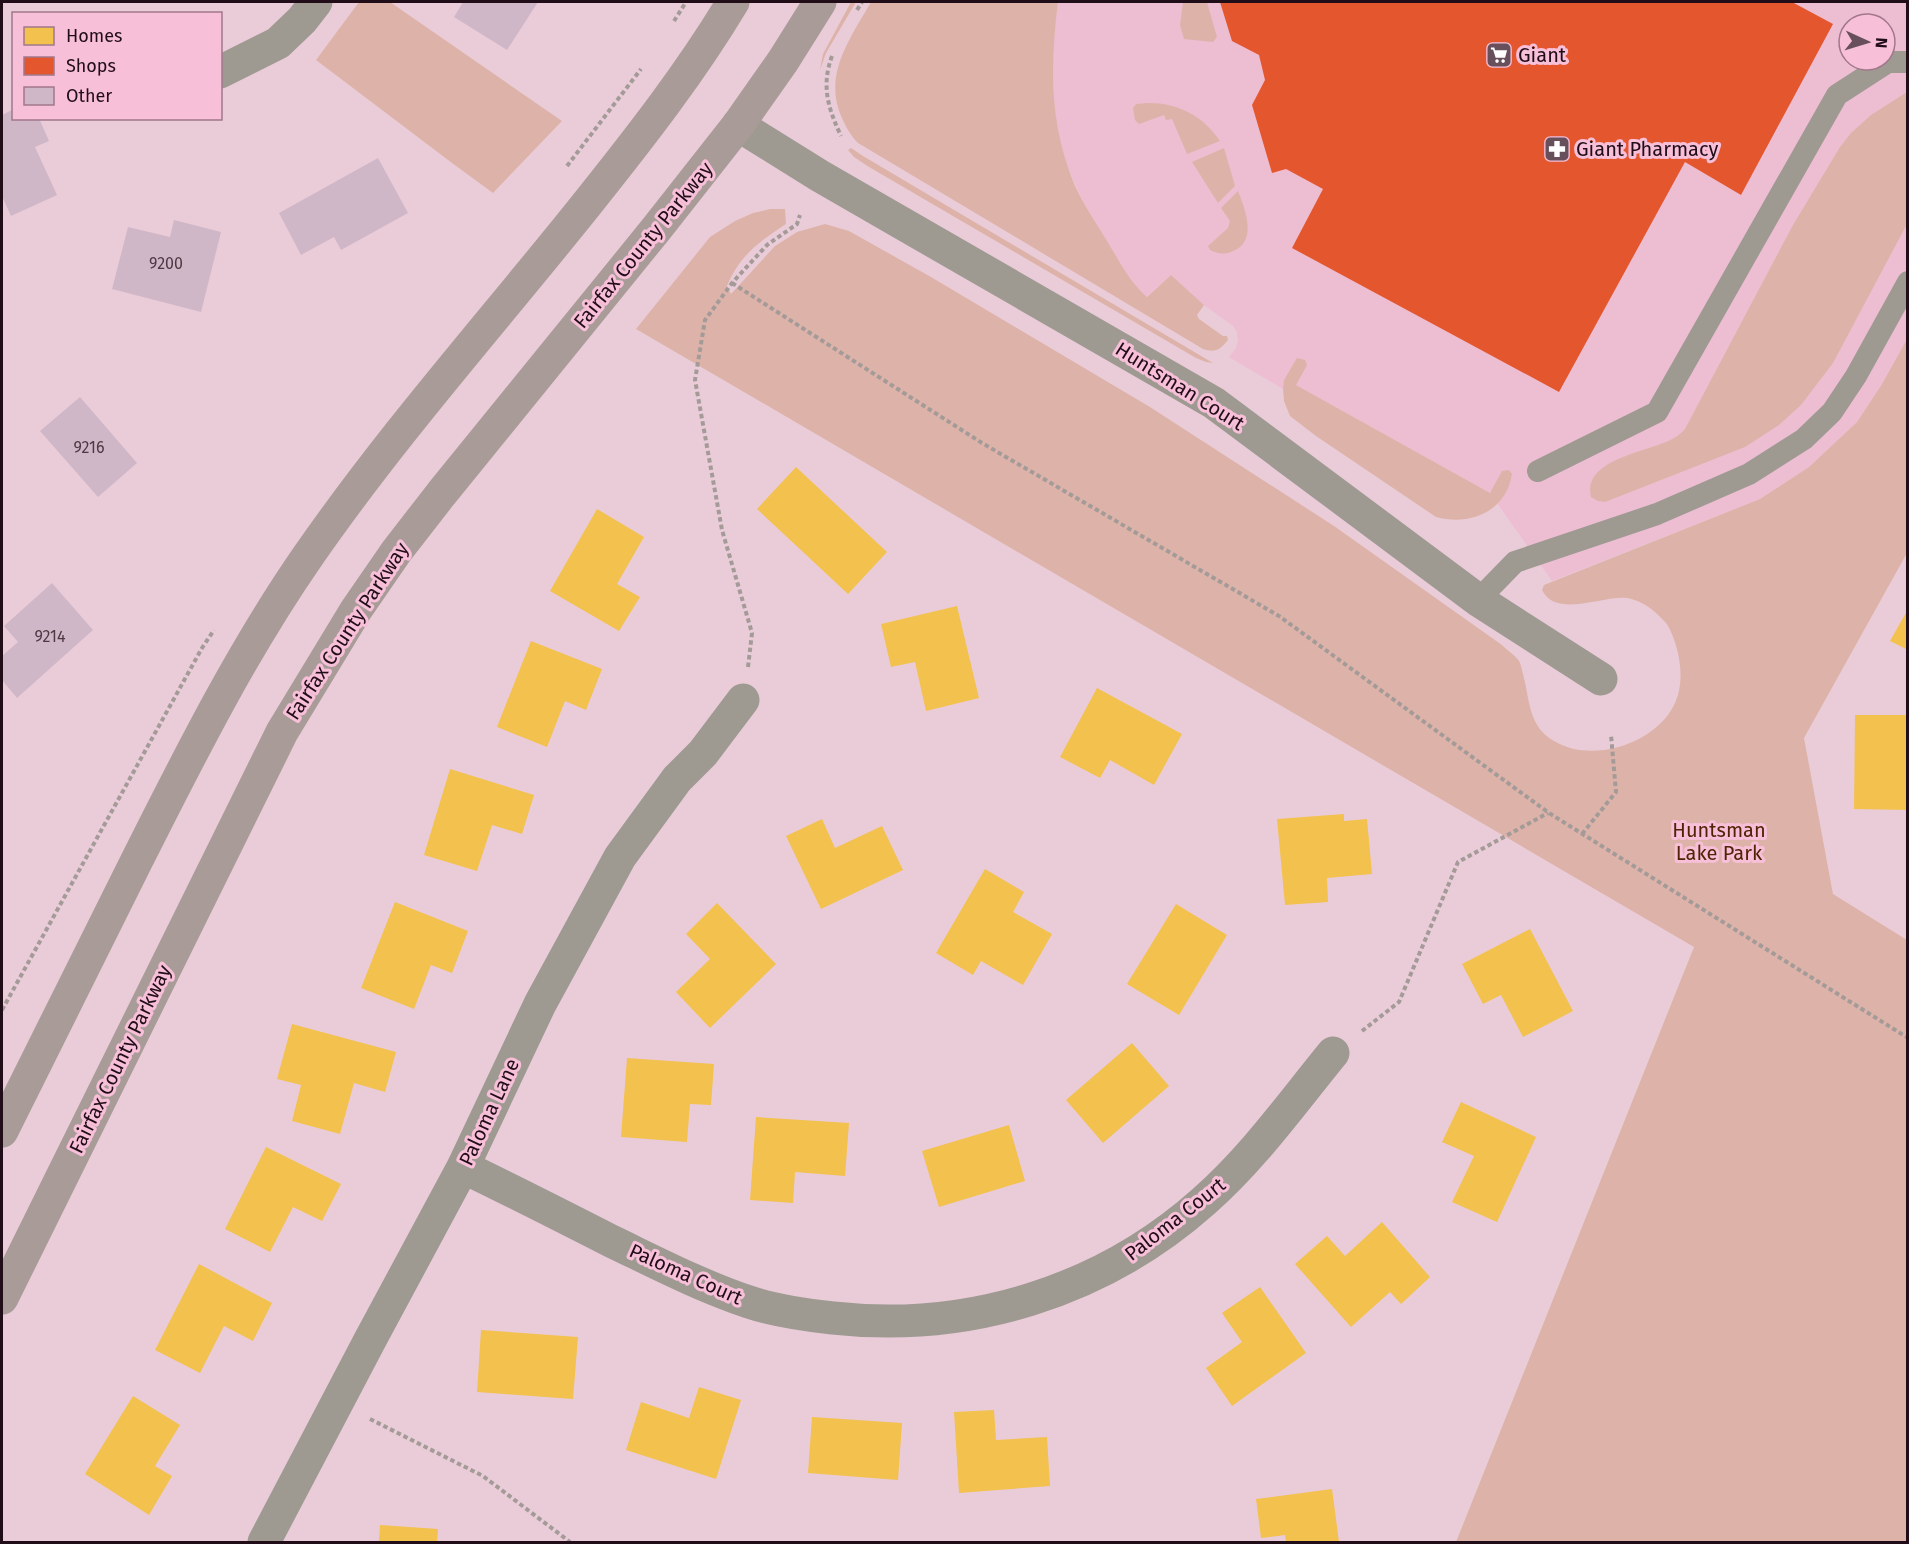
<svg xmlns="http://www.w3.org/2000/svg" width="1909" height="1544" font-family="'Fira Sans',sans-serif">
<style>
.built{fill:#edbdd2;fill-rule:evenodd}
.green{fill:#ddb3a9}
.homes{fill:#f2c14e}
.shops{fill:#e4572e}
.building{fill:#d0b7c7}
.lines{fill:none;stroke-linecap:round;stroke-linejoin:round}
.path{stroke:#a49b99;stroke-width:4;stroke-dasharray:4.5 3;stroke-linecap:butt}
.lane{stroke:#9e9a92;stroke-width:22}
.street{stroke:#9e9a92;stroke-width:33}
.highway{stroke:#a99c98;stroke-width:33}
.labels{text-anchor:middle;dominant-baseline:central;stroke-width:6;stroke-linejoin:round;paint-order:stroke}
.number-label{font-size:16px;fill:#4d3843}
.poi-label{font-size:20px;fill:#210d17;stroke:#f7bfd8;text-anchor:start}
.street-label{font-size:20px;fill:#210d17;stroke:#f7bfd8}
.park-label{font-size:20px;fill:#4f2303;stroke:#f7bfd8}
</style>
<rect width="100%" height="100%" fill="#eaccd9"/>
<!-- built -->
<path class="built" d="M1058,2H1907V339L1882,384L1857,422L1809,467L1760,499L1552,581L1490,493L1296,385L1283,389L1229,357L1236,348L1238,340L1237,332L1233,326L1204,305L1171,275L1146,297L1137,287L1117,260L1091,216L1076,187L1064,157L1056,124L1052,89V56ZM1849,24H1885V60H1849Z"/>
<!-- green -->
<path class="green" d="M359,2H390L562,121L493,193L452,163L316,60Z
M851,2H856L826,53L820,70L823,54Z
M871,2H1058C1050,68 1049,123 1075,186C1084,205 1096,223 1107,241C1119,261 1130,282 1147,297L1171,275L1204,305L1197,315L1199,319L1223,336H1227L1228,340C1220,350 1215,353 1203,349L858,143C850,135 846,127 841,116C823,74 851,37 871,2Z
M1183,2H1207L1217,37L1213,42L1184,39L1180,25Z
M1907,92V224L1833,363L1801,405L1779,425L1745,447L1605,502L1598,501L1591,497C1582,458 1651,452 1674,438C1678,436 1682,432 1685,429L1793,225L1840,147L1851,133L1871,115Z
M1148,103C1179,103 1203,116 1220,141L1187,154L1172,119L1166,120L1164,115L1139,124L1135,120L1133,108L1136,104Z
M851,148L863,156L1213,363L1206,362L1196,358L869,167L854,157L848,150Z
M1224,148L1235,186L1218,203L1192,162Z
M1238,191C1245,209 1258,241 1233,251C1224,255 1218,254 1210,250L1208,246L1228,228L1230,221L1221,208Z
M770,209H785L786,224C759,242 740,255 727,286L731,294L775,246L797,232L825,224L849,231L931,277L1150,407L1334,526L1502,645C1507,650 1515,655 1519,661C1521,664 1522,670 1523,674C1530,700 1528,726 1554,741C1592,764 1655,744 1674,705C1686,682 1680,648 1668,626C1666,622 1662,619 1659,616C1651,607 1639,600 1627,598C1603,595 1556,619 1542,590L1544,585L1760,499L1809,467L1857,422L1882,384L1907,339V553L1804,738L1833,894L1907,940V1542H1456L1694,947L636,329L710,237L735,221L753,213Z
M1297,358L1305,360L1307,365L1296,385L1490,493L1502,471L1509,470L1512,474C1506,512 1470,526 1436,517L1316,436L1290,416L1284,401L1283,389L1284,380Z"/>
<!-- homes -->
<path class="homes" d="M796,467L887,552L848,594L757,509Z
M597,509L644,537L617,584L640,597L619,631L550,591Z
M957,606L979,698L926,711L915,662L891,667L881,624Z
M1908,609V650L1890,641Z
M531,641L602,669L586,710L565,701L547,747L497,727Z
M1097,688L1182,734L1154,785L1110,760L1100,778L1060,757Z
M1855,715H1908V810L1854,809Z
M450,769L534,795L522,834L492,825L477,871L424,855Z
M1344,814V821L1367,819L1372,874L1327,878L1328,902L1285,905L1277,819Z
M822,819L835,848L882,826L903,870L821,909L786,836Z
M985,869L1024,892L1013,912L1052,934L1023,985L981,961L973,975L936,953Z
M395,902L468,931L452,973L431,965L414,1009L361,988Z
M717,903L776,964L710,1028L676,992L710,959L686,934Z
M1176,904L1227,935L1179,1015L1127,984Z
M1530,929L1573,1011L1523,1037L1501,995L1483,1004L1462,964Z
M292,1024L396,1052L385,1092L354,1083L340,1134L292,1121L301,1085L277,1079Z
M1132,1043L1169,1086L1103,1143L1066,1100Z
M627,1058L714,1064L711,1105L690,1104L687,1142L621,1137Z
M1461,1102L1536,1137L1497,1222L1452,1202L1474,1156L1442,1142Z
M756,1117L849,1123L845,1176L795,1172L793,1203L750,1200Z
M1009,1125L1025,1181L939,1207L922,1151Z
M266,1147L341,1184L322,1221L293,1207L270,1252L225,1229Z
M1382,1222L1430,1277L1401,1304L1390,1292L1351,1327L1295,1264L1327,1236L1345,1256Z
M199,1264L272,1303L253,1341L224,1326L200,1373L155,1350Z
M1260,1287L1306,1353L1232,1406L1206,1368L1242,1342L1222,1313Z
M481,1330L578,1337L573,1399L477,1392Z
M699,1387L741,1400L716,1479L626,1450L641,1402L689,1418Z
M133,1396L180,1425L155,1466L172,1476L149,1515L85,1474Z
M994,1410L996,1440L1047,1437L1050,1486L959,1493L954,1412Z
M812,1417L902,1423L898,1480L808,1473Z
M1332,1489L1339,1542H1286L1285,1535L1261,1538L1256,1499Z
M380,1525L438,1529L437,1542H379Z"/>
<!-- shops -->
<path class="shops" d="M1220,2H1792L1833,24L1741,195L1685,162L1559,392L1292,248L1323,189L1286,169L1272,173L1252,105L1265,80L1259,55L1232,41Z"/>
<!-- building -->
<path class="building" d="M463,2H538L507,50L454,17Z
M14,109V118H39L49,141L35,147L57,195L11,216L2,196V115Z
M378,158L408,213L341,250L334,237L301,255L279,213Z
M174,220L221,232L201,312L112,289L128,227L170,237Z
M80,397L137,463L98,497L40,431Z
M52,583L93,630L17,698L2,680V656L18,642L4,626Z"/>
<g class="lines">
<!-- path -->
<path class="path" d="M857,10L862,2
M674,21L686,2
M832,56C821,86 828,108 841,136
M567,166L641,69
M732,283L982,443L1279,616L1549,813L1908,1038
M748,667L752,633L722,530L695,380L705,320L732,283L767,245L797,224L800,215
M1582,834L1616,792L1611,735
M2,1010L202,648L214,630
M1362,1031L1399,1002L1458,862L1548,813
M370,1419L483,1476L570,1542"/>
<!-- lane -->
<path class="lane" d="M1538,471L1657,412L1837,95L1888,62H1908
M1478,600L1515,562L1657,514L1749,474L1804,439L1832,412L1856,376L1908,282"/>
<!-- street -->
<path class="street" d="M220,72L278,43L302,20L316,2
M738,125L820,176L1214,403L1478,600L1601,679
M463,1167C513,1191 562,1216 611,1241C657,1263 701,1286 749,1302C776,1311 805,1315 833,1318C968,1333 1102,1292 1204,1201C1253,1158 1292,1103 1333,1053
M264,1542L370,1340L463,1167L540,1004L620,857L677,779L703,753L743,700"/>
<!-- highway -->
<path class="highway" d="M2,1131C47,1040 93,949 138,858C190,755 242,651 308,556C394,432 496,318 590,200C641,136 691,72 733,2
M2,1298L282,732L356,610L396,552L441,494L657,228L738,125L783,61L820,2"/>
</g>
<!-- icons -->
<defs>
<g id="supermarket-square" transform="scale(1.35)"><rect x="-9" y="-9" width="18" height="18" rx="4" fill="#67505b" stroke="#f7bfd8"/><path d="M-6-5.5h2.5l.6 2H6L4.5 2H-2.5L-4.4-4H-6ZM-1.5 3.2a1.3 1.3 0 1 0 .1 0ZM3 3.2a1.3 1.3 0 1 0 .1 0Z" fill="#fff"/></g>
<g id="pharmacy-square" transform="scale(1.35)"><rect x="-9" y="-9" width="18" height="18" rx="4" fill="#67505b" stroke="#f7bfd8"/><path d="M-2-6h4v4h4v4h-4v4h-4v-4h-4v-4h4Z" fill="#fff"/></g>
</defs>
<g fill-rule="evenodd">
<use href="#supermarket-square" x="1499" y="55"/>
<use href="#pharmacy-square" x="1557" y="149"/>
</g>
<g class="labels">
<!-- number labels -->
<g class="number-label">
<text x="166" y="263">9200</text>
<text x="89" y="447">9216</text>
<text x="50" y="636">9214</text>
</g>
<!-- poi labels -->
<g class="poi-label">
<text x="1518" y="55">Giant</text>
<text x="1576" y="149">Giant Pharmacy</text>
</g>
<!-- street labels -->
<g class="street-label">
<text transform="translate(643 245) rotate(-51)">Fairfax County Parkway</text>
<text transform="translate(1180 386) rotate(32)">Huntsman Court</text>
<text transform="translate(347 631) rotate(-57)">Fairfax County Parkway</text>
<text transform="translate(120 1059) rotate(-64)">Fairfax County Parkway</text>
<text transform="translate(489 1112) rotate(-65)">Paloma Lane</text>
<text transform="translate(1175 1219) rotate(-38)">Paloma Court</text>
<text transform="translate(686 1274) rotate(24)">Paloma Court</text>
</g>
<!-- park labels -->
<g class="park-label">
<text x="1719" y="830">Huntsman<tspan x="1719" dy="23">Lake Park</tspan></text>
</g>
</g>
<!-- border -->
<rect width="1909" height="1544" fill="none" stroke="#210d17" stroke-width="6"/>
<!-- legend -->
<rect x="12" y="12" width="210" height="108" fill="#f7bfd8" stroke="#a1788b" stroke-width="1.5"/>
<rect x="24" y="27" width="30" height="18" fill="#f2c14e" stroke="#a1788b" stroke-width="1.5"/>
<text x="66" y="42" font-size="18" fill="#210d17">Homes</text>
<rect x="24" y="57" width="30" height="18" fill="#e4572e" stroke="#a1788b" stroke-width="1.5"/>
<text x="66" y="72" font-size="18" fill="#210d17">Shops</text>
<rect x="24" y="87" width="30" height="18" fill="#d0b7c7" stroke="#a1788b" stroke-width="1.5"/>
<text x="66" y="102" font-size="18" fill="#210d17">Other</text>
<!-- north arrow -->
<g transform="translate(1867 42) rotate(94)"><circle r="28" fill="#f7bfd8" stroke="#a1788b" stroke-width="1.5"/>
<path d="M0-4.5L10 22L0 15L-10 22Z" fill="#67505b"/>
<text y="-9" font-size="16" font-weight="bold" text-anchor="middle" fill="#210d17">N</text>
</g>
</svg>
